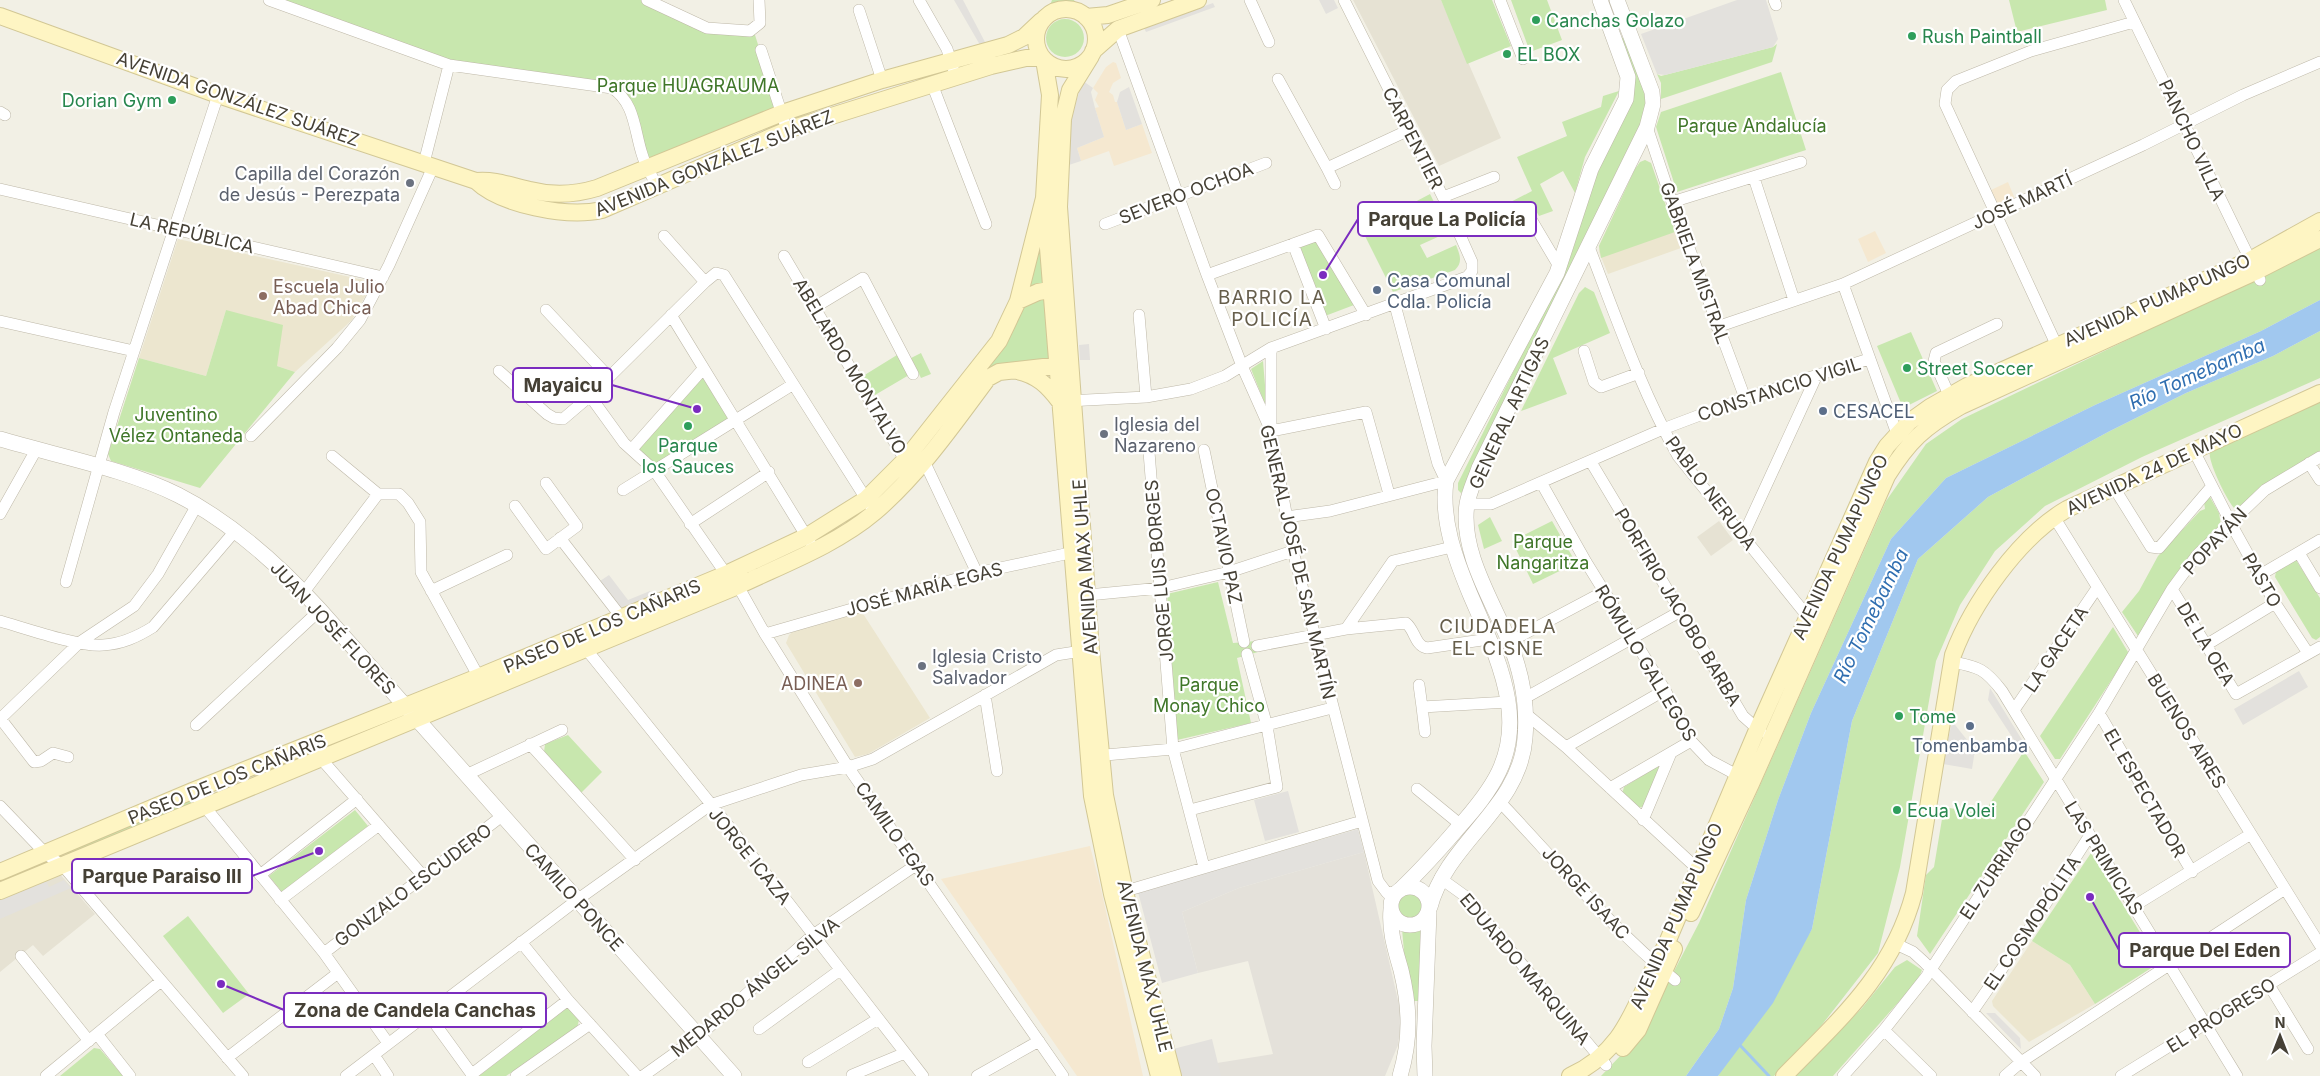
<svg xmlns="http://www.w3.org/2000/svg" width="2320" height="1076" font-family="Inter,sans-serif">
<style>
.residential{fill:#e6e2d3}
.commercial{fill:#f5e8d0}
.industrial{fill:#e4e1da}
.education{fill:#ece6cf}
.green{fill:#c8e7ae}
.parking{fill:#e3e1dd}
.water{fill:#a1c8ef}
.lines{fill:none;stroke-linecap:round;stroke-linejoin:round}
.stream{stroke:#a1c8ef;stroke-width:3}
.minor-casing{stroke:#beb8a8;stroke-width:12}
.tertiary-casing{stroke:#beb8a8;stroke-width:16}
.secondary-casing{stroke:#d2c795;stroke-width:18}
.minor{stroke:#fff;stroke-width:11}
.tertiary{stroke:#fff;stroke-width:15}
.secondary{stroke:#fef5c3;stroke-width:16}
.leisure-dot{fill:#2e9e5b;stroke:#fff;stroke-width:2}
.worship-dot{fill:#6b7280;stroke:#fff;stroke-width:2}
.service-dot{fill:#5c6f8a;stroke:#fff;stroke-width:2}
.education-dot{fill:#8d6e63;stroke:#fff;stroke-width:2}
.labels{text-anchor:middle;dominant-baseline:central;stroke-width:4.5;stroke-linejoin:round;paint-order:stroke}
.leisure-label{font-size:18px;fill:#27864d;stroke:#fff;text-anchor:start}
.park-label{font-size:18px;fill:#3f7628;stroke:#fff}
.street-label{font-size:18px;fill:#454035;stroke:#fff}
.worship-label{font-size:18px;fill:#5b616d;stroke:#fff;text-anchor:start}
.service-label{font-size:18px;fill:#4e5e75;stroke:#fff;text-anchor:start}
.education-label{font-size:18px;fill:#785e54;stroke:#fff;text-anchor:start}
.neighbourhood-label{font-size:19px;letter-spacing:1px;fill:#675f4c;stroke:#fff}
.water-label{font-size:19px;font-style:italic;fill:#2f6eb0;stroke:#fff}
.leader{fill:none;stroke:#7b2cbf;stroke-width:2}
.callout-dot{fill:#7b2cbf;stroke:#fff;stroke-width:2}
.callout{fill:#fff;stroke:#7b2cbf;stroke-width:2}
.callout-label{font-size:19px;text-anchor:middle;font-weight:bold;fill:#454035}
</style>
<rect width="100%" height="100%" fill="#f2f0e5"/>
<!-- residential -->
<path class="residential" d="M1353,0H1441L1501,138L1439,166Z
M1719,521L1733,540L1711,556L1697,537Z
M59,873L95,914L43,956L33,945L0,972V898Z"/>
<!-- commercial -->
<path class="commercial" d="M1113,62L1116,63L1121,78L1113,83L1109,92L1113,95L1115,102H1117L1126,130L1142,124L1152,153L1114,166L1109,151L1081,161L1077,148L1104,137L1095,108L1099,107L1095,100L1098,93L1093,88L1106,67Z
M2008,182L2015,199L1999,206L1991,190Z
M1875,231L1886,253L1868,262L1858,239Z
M1090,846L1100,885L1143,1076H1077L941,879Z"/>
<!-- industrial -->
<path class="industrial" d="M1364,852L1402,1018L1398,1045L1385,1076H1220L1217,1063L1273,1054L1248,961L1198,973L1182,912L1239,888Z"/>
<!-- education -->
<path class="education" d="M1645,160L1651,163L1681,248L1608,274L1599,252V246L1635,169Z
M178,239L373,282L352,320L295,372L277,366L226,310L206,376L139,358Z
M862,612L930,718L868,754L855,757L786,643L789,635L794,630Z
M2032,941L2070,965L2095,1004L2029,1042L1993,1006L1992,1001Z"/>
<!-- green -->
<path class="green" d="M280,0H644L667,13L755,35L779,110L651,159L647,155C641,129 637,100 614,85L450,62Z
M1052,0H1074L1078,11L1063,9L1046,16Z
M1441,0H1492L1511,46L1467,64Z
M1511,0H1547L1562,40L1530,52Z
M2009,0H2105L2107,10L2017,32Z
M1046 38a19 19 0 1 1 38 0a19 19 0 1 1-38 0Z
M1625,37L1646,90L1645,116L1466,489L1461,493L1458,490V483L1566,266L1592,185L1620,124L1621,38Z
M1777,44L1772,62L1661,99V83L1657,74L1661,76L1773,47Z
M1781,72L1806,150L1677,192L1656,127L1661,112Z
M1619,91L1585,157L1575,193L1563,171L1540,184L1553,211L1539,216L1532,204L1519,211L1523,221L1511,225L1501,207L1532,191L1517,157L1567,136L1562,122L1601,107L1603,96Z
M1645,160L1651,163L1675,232L1601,258L1599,246L1635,169L1640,162Z
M1430,194L1449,232L1420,245L1427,258L1456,245C1460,255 1463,262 1455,270L1393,292L1362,230Z
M1043,219L1046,285L1026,290Z
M1317,239L1354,305L1325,316L1297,246Z
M2320,243V300L2261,331L2095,405L1946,478L1891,539L1811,713L1778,800L1746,900L1733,988L1719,1029L1686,1076H1601L1642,1033L1699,923L1886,501L1926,444L1962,419L2169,320Z
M1585,287L1594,292L1610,333L1553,358L1567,394L1521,411L1579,293Z
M1049,292L1054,363L999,369L875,512L866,499L1022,303Z
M226,310L283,325L277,366L295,372L200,488L111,461L108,454L139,358L206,376Z
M2320,331V378L2142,457L2045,506L1995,551L1960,605L1936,661L1900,867L1878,953L1821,1026L1774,1076H1718L1812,929L1852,721L1918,559L1988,497L2108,432L2186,393L2273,356Z
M1911,332L1937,391L1903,408L1877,346Z
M921,353L931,374L921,378L911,358Z
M897,355L909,375L875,395L863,376Z
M1263,361L1267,409L1251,369Z
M703,372L729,420L655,464L640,451V445Z
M2320,402V451L2235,509C2228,503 2207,460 2210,452Z
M2210,497L2219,513L2221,525L2138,636L2122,612L2139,591L2158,556L2200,511L2205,509L2204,502Z
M1490,517L1502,541L1484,549L1478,525Z
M1552,521L1576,563L1533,584L1512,541Z
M2296,560L2320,598V637L2316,640L2312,638L2275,577L2276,571Z
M1218,582L1233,643L1256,641L1258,652L1237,658L1251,723L1177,740L1167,594Z
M2113,627L2128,652L2127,656L2060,759H2055L2040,736Z
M568,735L602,772L581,793L544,752L545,744Z
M2024,751L2044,782L1930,954L1917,936L1926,875L1934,867L1944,807L1983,814Z
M1660,765L1646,806L1637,808L1622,794L1624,787Z
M192,794L200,805L73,860L62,849Z
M355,810L368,826L282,892L269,876Z
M2091,853L2159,963L2095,1004L2070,965L2032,941Z
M1397 907a13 13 0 1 1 26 0a13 13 0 1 1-26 0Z
M188,916L249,994L223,1013L163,936Z
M1402,929H1423L1419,1001H1414L1405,963Z
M1907,960L1922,970L1918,980L1833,1076H1796L1862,1008L1895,967Z
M566,1008H569L579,1020L577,1028L506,1076H479Z
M94,1048L100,1049L123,1076H60Z"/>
<!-- parking -->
<path class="parking" d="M954,0H963L985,42L980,45Z
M1319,0H1334L1338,8L1326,14Z
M1737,0H1766L1778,39L1773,47L1665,75L1657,74L1641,34Z
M1213,3L1215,7L1146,32L1144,28Z
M1083,81L1093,88L1091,92L1095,108L1104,137L1077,148L1081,161L1066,166L1068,125Z
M1129,87L1142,124L1126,130L1117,102L1120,92Z
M1089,344L1090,360H1080L1079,345Z
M609,575L628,600L650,591L653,598L623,609L619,607L600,581Z
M2299,671L2308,687L2243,725L2234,709Z
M1990,688L2027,748L2018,746L1988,700Z
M1952,721L1975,750L1972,769L1943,764Z
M1288,791L1299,832L1265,841L1254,800Z
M1358,829L1364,852L1239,888L1182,912L1198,973L1162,983L1138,892Z
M45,879L49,887L64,880L71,888L0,919V898Z
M1986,1013H1995L2020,1038L2021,1049Z
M1212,1039L1221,1076H1180L1173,1049Z"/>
<!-- water -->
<path class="water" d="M2320,300V331L2273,356L2186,393L2108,432L1988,497L1918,559L1852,721L1812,929L1773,1003L1718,1076H1686L1719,1029L1733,988L1746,900L1778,800L1811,713L1891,539L1946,478L2095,405L2261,331Z"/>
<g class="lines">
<!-- stream -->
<path class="stream" d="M1737,1042L1769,1076"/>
<!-- minor casing -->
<g class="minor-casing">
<path id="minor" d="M269,0L449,65L612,88C635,103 634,129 642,154C645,165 652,176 657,186
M647,0L707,28L750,31L760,23L759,0
M919,0L947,49L953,68
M1250,0L1269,42
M1500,0L1523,59
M1774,0L1776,5
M2124,0L2260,280
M859,10L882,80
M1118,29L1207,275L1242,366L1271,431L1293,551L1378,881L1387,893L1396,892
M761,50L787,130
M1278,79L1327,168L1409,130
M932,84L986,224
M0,112L5,115
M1647,127L1672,202L1745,398
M424,163L449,65
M1327,168L1335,184
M1754,178L1794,300
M0,189L383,277
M1443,197L1494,177
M1672,202L1801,162
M1528,214L1560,268
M1105,224L1266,163
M664,236L705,282
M1293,244L1326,329
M1589,247C1616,317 1641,390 1678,456L1808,617
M784,256L905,460L925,463L977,573
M1207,275L1318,235L1366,315
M1843,284L1897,434
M815,307L863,278L913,374
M546,310L608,376
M671,315L810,542
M1139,315L1146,397
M0,321L134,351
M1717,327L1843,284L2143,145L2243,95L2320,62
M2056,344L1945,104L1947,90L1956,81L2031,51L2134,22
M1271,348V431L1366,412L1389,494
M1584,351L1594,382L1601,387L1639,373
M499,371L547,414L554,418L563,419L590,396L705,282L716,273L724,275L870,505
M1949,395L1934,361L1936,353L1997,324
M590,396L624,443L654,470L726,574L738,586L765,634L848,767L1063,1076
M1067,401L1146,397L1191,389L1225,376L1271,348L1467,277L1472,271V262L1443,197L1344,0
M251,436L337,348L360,320L389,265L433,167
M632,449L703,369
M1204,450L1244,642
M2194,451L2235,531L2275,603L2308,653
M1149,452L1173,749L1204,867
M332,456L378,494
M1591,462L1743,716L1761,732
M2309,463L2320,480
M1542,484L1586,562L1665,690L1691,741L1709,760L1737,775
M2113,486L2151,547L2159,548L2212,486
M623,490L792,385
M1467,504H1491L1663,429L1745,398L1869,359
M515,506L546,549L577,526L546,483
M0,514L36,450
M1286,517L1330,511L1446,481L1438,464L1395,305
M2054,517L2320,945
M690,524L769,472
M1743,536L1816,377
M560,538L625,622
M2299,553L2320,588
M2260,575L2320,540
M66,582L114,412L218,95
M2172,589L2236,694L2320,647
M431,591L507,555
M304,592L378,494H399L408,503L420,522L421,572L481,681
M1088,595L1161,588L1229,572L1293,551
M0,621C25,628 79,647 103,645C122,644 137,637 153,627L235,531
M1346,629L1406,623C1415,630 1415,646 1427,648L1489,639
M765,634L977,573L1079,551
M1509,642L1605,591
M582,644L735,834L923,1076
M2206,645L2275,603
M1257,646L1346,629L1393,561L1452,547
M1953,662C1979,667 1985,669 2002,691L2237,1076
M1419,685L1422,707
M985,695L997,771
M1525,698L1681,611
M2014,710L2097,588
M2099,713L2192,872
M1526,714L1566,747L1703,874
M0,718L34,762L41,761L53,753L68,757
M0,719L80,642L134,606L158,574L197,505
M196,725L320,610
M1425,732L1422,707L1508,702
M530,744L635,860
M1566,747L1665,690
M317,754L424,877
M1094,756L1173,749L1332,708
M466,775L562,730
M1610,788L1691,741
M1417,789L1461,825
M192,791L324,953L388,1043
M1500,802C1557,862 1611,928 1675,980
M0,806L46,854L63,866L243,1076
M1190,810L1277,787L1267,726L1247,654
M1643,820L1671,753
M260,875L357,799
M1440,878L1465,896L1606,1065
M1119,893L1362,821
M280,900L379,825
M2134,906L2251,834
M521,942L568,1000L637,1076
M1896,944L1913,952L1924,962L2035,1076
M324,953L502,816
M21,956L89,1041
M2269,985L2308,1049
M1972,1012L2028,931L2090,835
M428,1014L473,1076
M759,1029L840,970
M1884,1030L1931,1076
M97,1034L130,1076
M374,1055L388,1076
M227,1058L338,973
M808,1062L878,1019
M472,1074L568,1000
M852,1075L905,1053
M46,1076L161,981
M346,1076L577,900L710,805L801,775L848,767L873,759L1056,655L1088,650
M516,1076L590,1024
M643,1076L699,1036L813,935L916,865
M977,1076L1039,1041
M1843,1076L1884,1030L1926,977L2099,713L2172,589L2197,555L2265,490L2320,457
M2005,1076L2021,1062L2285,889
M2121,1076L2320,953"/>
</g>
<!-- tertiary casing -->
<g class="tertiary-casing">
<path id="tertiary" d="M0,439C57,456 126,469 178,495C233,523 279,565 320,610L734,1076
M1391 906a19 19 0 1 1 38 0a19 19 0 1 1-38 0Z
M1400,890C1420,871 1439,850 1457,829C1492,790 1517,757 1508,701C1502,664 1485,629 1470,594C1455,558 1441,520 1446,481L1557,273L1591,169L1626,99L1628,77L1600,0
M1430,907C1447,842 1520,808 1525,738C1528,703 1522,673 1509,641C1492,600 1460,551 1467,504C1469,492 1475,480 1479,468L1647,127L1653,104L1652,92L1617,0
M1391,909C1389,931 1395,949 1401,970C1410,1007 1411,1039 1400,1076
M1425,1076L1424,1046L1429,912"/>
</g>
<!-- secondary casing -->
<g class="secondary-casing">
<path id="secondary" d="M1036 39a30 30 0 1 1 60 0a30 30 0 1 1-60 0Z
M0,16L218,95L476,181C495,179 511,186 530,190C553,196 574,195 597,188L782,113L882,80L1008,45L1024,37L1041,21
M1086,17L1108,15L1152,0
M1093,51L1118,29L1198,0
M1091,56L1070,90L1063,119L1059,207L1091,650L1105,795L1125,892L1173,1076
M1044,60L1050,95L1044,198L1092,796L1112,894L1159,1076
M476,181C501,205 567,218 602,210L787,130L991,66L1026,58H1042
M1018,301L1038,292L1061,288
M1017,371C1037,375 1048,386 1060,402
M0,872L192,791L478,677L726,574L807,536L866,499L905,460L999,341L1018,301L1044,198
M0,891L738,586C784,564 836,545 875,512C920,473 953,425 988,378L999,372L1070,364
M1691,913L1751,784L1887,476C1909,441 1924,427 1961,406L2255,272L2320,239
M1623,1048L1638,1030L1674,949
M1570,1076C1631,1048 1635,997 1666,945L1757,730L1877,462L1887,446L1909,422L1930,407L1967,386L2250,260L2320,221
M1784,1076C1840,1019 1893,973 1914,893L1953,655C1972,604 2019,537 2067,509L2320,393"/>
</g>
<!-- minor -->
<use href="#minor" class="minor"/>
<!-- tertiary -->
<use href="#tertiary" class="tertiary"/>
<!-- secondary -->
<use href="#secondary" class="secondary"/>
</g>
<!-- markers -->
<g class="leisure-dot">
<circle cx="1536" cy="20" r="5"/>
<circle cx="1912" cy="36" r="5"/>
<circle cx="1507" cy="54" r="5"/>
<circle cx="172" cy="100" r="5"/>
<circle cx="1907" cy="368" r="5"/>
<circle cx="688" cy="426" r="5"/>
<circle cx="1899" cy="716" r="5"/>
<circle cx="1897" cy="810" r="5"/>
</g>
<g class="worship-dot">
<circle cx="410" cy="183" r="5"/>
<circle cx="1104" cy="434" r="5"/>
<circle cx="922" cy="666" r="5"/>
</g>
<g class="service-dot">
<circle cx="1377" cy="290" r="5"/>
<circle cx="1823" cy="411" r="5"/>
<circle cx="1970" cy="726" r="5"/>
</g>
<g class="education-dot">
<circle cx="263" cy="296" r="5"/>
<circle cx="858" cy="683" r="5"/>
</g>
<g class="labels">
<!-- leisure labels -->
<g class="leisure-label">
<text x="1546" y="20">Canchas Golazo</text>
<text x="1922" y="36">Rush Paintball</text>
<text x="1517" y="54">EL BOX</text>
<text x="162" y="100" text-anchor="end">Dorian Gym</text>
<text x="1917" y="368">Street Soccer</text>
<text x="688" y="445" text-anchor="middle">Parque<tspan x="688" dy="21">los Sauces</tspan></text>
<text x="1909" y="716">Tome</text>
<text x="1907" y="810">Ecua Volei</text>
</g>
<!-- park labels -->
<g class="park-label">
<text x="688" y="85">Parque HUAGRAUMA</text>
<text x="1752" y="125">Parque Andalucía</text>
<text x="176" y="414">Juventino<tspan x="176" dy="21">Vélez Ontaneda</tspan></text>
<text x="1543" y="541">Parque<tspan x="1543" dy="21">Nangaritza</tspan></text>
<text x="1209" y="684">Parque<tspan x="1209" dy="21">Monay Chico</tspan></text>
</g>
<!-- street labels -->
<g class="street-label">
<text transform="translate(238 99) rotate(19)">AVENIDA GONZÁLEZ SUÁREZ</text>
<text transform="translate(1413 138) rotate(63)">CARPENTIER</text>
<text transform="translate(2192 140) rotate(65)">PANCHO VILLA</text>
<text transform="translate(714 163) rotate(-22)">AVENIDA GONZÁLEZ SUÁREZ</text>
<text transform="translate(1186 193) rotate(-21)">SEVERO OCHOA</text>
<text transform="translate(2022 201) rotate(-25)">JOSÉ MARTÍ</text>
<text transform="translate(192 233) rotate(13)">LA REPÚBLICA</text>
<text transform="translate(1695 263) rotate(70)">GABRIELA MISTRAL</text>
<text transform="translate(2157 300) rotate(-24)">AVENIDA PUMAPUNGO</text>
<text transform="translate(850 366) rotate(59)">ABELARDO MONTALVO</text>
<text transform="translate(1779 389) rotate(-18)">CONSTANCIO VIGIL</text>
<text transform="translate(1509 413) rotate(-65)">GENERAL ARTIGAS</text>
<text transform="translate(2154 469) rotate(-25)">AVENIDA 24 DE MAYO</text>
<text transform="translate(1711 493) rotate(53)">PABLO NERUDA</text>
<text transform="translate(2215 541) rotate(-47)">POPAYÁN</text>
<text transform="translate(1224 546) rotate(78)">OCTAVIO PAZ</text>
<text transform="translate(1840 547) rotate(-65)">AVENIDA PUMAPUNGO</text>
<text transform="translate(1298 562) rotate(77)">GENERAL JOSÉ DE SAN MARTÍN</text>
<text transform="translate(1085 567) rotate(-94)">AVENIDA MAX UHLE</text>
<text transform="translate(1159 571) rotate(-95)">JORGE LUIS BORGES</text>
<text transform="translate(2262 580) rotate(60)">PASTO</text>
<text transform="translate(924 589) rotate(-15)">JOSÉ MARÍA EGAS</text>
<text transform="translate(1678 607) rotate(59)">PORFIRIO JACOBO BARBA</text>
<text transform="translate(602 626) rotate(-23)">PASEO DE LOS CAÑARIS</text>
<text transform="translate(333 628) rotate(47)">JUAN JOSÉ FLORES</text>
<text transform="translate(2206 644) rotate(59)">DE LA OEA</text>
<text transform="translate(2056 649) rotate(-56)">LA GACETA</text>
<text transform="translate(1646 663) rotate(59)">RÓMULO GALLEGOS</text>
<text transform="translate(2187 731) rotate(58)">BUENOS AIRES</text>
<text transform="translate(227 779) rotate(-22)">PASEO DE LOS CAÑARIS</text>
<text transform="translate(2145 793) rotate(60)">EL ESPECTADOR</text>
<text transform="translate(895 834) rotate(55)">CAMILO EGAS</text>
<text transform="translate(750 856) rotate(51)">JORGE ICAZA</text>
<text transform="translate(2104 858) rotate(58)">LAS PRIMICIAS</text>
<text transform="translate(1996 868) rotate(-57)">EL ZURRIAGO</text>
<text transform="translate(413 885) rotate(-37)">GONZALO ESCUDERO</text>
<text transform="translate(1586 893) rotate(47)">JORGE ISAAC</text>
<text transform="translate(574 897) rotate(48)">CAMILO PONCE</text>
<text transform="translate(1676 916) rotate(-66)">AVENIDA PUMAPUNGO</text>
<text transform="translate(2032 923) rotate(-56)">EL COSMOPÓLITA</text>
<text transform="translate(1145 966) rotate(76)">AVENIDA MAX UHLE</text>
<text transform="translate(1525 969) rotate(50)">EDUARDO MARQUINA</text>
<text transform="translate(755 987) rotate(-39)">MEDARDO ÁNGEL SILVA</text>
<text transform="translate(2221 1015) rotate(-32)">EL PROGRESO</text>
</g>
<!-- worship labels -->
<g class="worship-label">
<text x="400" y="173" text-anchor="end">Capilla del Corazón<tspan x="400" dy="21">de Jesús - Perezpata</tspan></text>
<text x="1114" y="424">Iglesia del<tspan x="1114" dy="21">Nazareno</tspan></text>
<text x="932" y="656">Iglesia Cristo<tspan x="932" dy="21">Salvador</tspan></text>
</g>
<!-- service labels -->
<g class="service-label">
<text x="1387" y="280">Casa Comunal<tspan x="1387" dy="21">Cdla. Policía</tspan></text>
<text x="1833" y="411">CESACEL</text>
<text x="1970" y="745" text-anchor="middle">Tomenbamba</text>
</g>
<!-- education labels -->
<g class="education-label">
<text x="273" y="286">Escuela Julio<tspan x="273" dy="21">Abad Chica</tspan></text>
<text x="848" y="683" text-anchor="end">ADINEA</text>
</g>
<!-- neighbourhood labels -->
<g class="neighbourhood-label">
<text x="1272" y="297">BARRIO LA<tspan x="1272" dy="22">POLICÍA</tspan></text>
<text x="1498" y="626">CIUDADELA<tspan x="1498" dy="22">EL CISNE</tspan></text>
</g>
<!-- water labels -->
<g class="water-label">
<text transform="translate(2197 374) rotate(-24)">Río Tomebamba</text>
<text transform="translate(1871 616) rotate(-64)">Río Tomebamba</text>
</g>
</g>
<!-- callouts -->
<path class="leader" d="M1323 275L1358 219M697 409L612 385M319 851L252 876M2090 897L2119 950M221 984L284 1010"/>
<g class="callout-dot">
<circle cx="1323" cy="275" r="5"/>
<circle cx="697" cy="409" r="5"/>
<circle cx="319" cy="851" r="5"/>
<circle cx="2090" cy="897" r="5"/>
<circle cx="221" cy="984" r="5"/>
</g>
<g class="callout">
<rect x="1358" y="202" width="178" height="34" rx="5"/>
<rect x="513" y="368" width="99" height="34" rx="5"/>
<rect x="72" y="859" width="180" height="34" rx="5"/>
<rect x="2119" y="933" width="171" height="34" rx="5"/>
<rect x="284" y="993" width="262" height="34" rx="5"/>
</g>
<g class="callout-label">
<text x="1447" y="226">Parque La Policía</text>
<text x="563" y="392">Mayaicu</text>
<text x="162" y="883">Parque Paraiso III</text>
<text x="2205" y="957">Parque Del Eden</text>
<text x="415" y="1017">Zona de Candela Canchas</text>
</g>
<!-- north arrow -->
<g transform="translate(2280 1036)" stroke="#ffffff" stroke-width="4" paint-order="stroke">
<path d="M0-4L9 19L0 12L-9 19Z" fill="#454035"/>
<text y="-8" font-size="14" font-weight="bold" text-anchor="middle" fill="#454035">N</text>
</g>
</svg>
